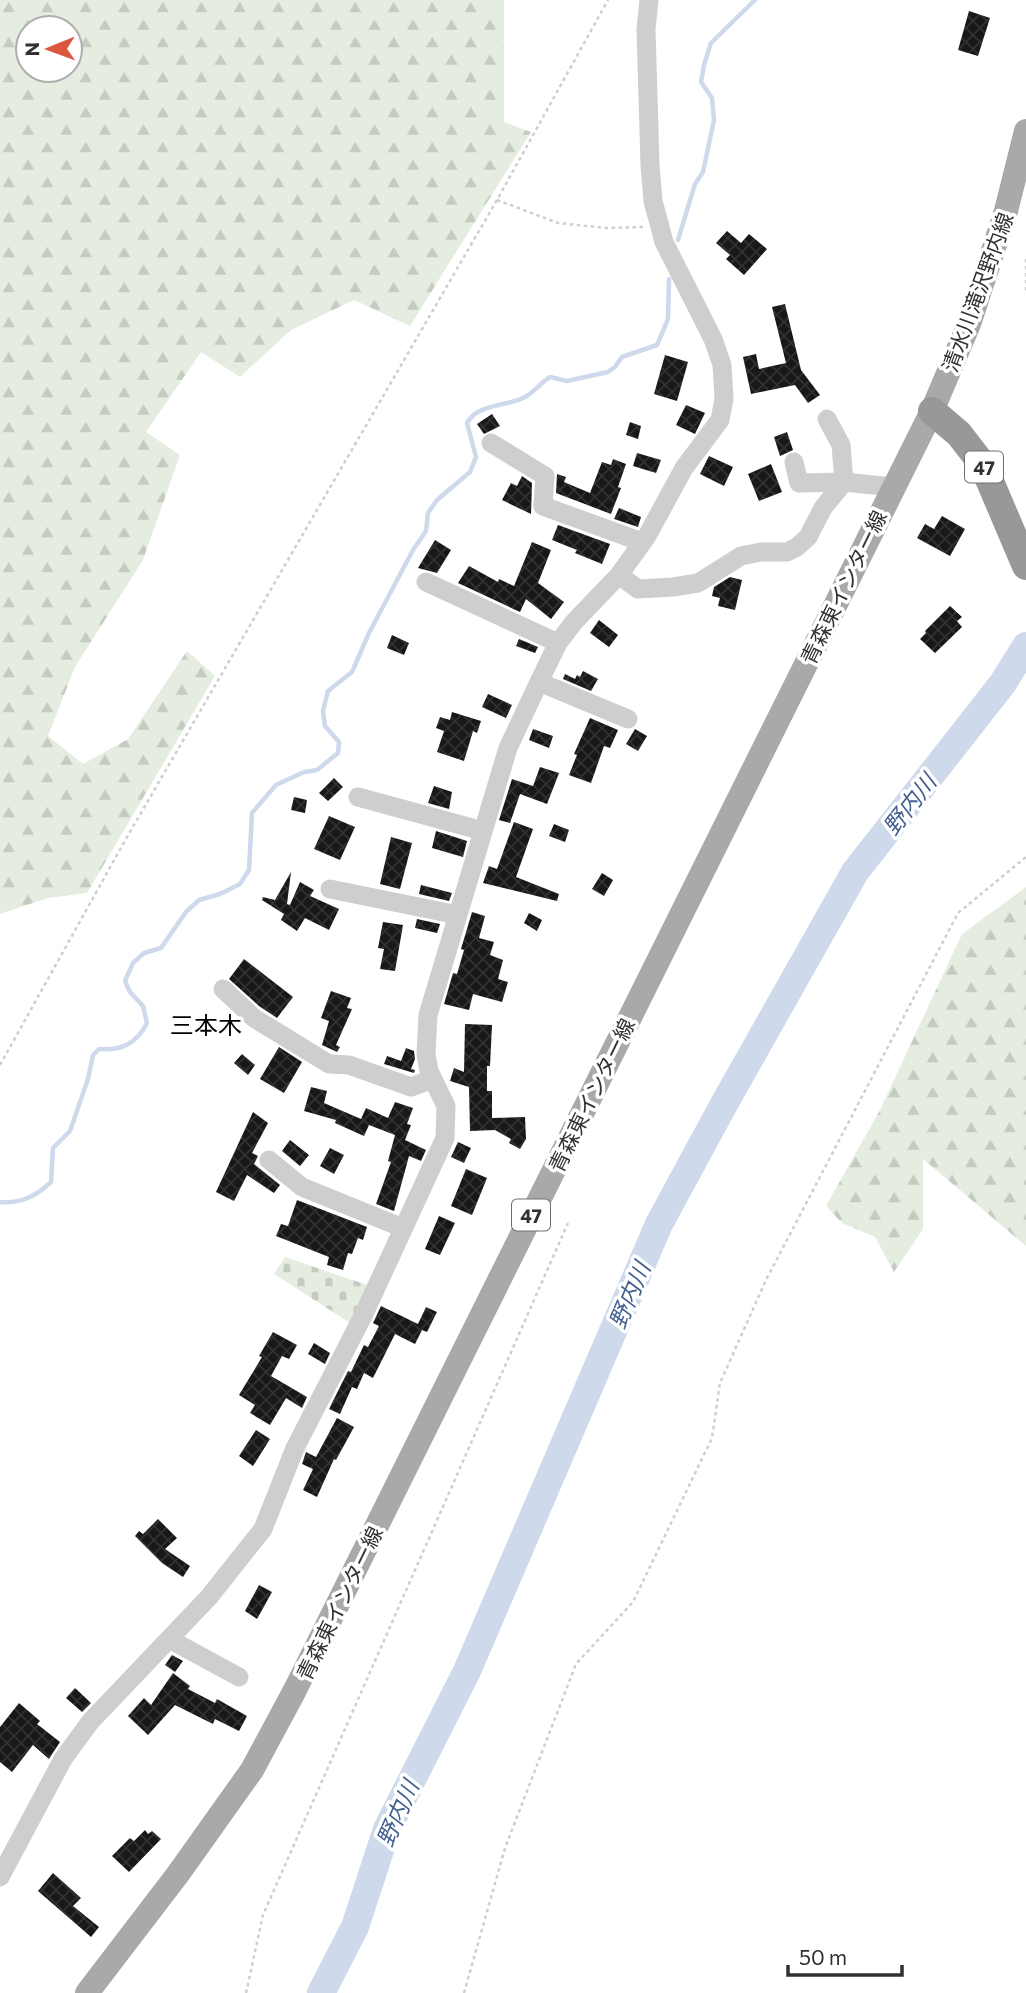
<svg xmlns="http://www.w3.org/2000/svg" width="1026" height="1993" font-family="Commissioner,'Noto Sans JP',sans-serif">
<style>
.forest{fill:url(#forest-firs);fill-rule:evenodd}
.cemetery{fill:url(#cemetery-stones)}
.lines{fill:none;stroke-linecap:round;stroke-linejoin:round}
.stream{stroke:#ced9eb;stroke-width:4.5}
.river{stroke:#ced9eb;stroke-width:28}
.building{fill:url(#building-cross-hatch)}
.path{stroke:#cecece;stroke-width:2.5;stroke-dasharray:3.5 3.5;stroke-linecap:butt}
.minor{stroke:#cecece;stroke-width:19}
.major{stroke:#a9a9a9;stroke-width:24}
.highway{stroke:#989898;stroke-width:28}
.labels{text-anchor:middle;dominant-baseline:central;stroke-width:7;stroke-linejoin:round;paint-order:stroke}
.shield{fill:#fff;stroke:#6f6f6f;stroke-width:2}
.shield-label{font-size:19px;font-weight:bold;fill:#313131}
.street-label{font-size:21px;fill:#313131;stroke:#fff}
.water-label{font-size:23px;font-style:italic;fill:#43608f;stroke:#fff}
.quarter-label{font-size:24px;fill:#000;stroke:#fff}
</style>
<defs>
<pattern id="forest-firs" width="22" height="20" patternUnits="userSpaceOnUse" patternTransform="scale(1.75)"><rect width="22" height="20" fill="#e4ede0"/><path d="M5 1l3.5 6h-7zM16 11l3.5 6h-7z" fill="#c4ccc1"/></pattern>
<pattern id="cemetery-stones" width="16" height="16" patternUnits="userSpaceOnUse" patternTransform="scale(1.75)"><rect width="16" height="16" fill="#e4ede0"/><path d="M2 7V4a2 2 0 0 1 4 0v3zM10 15v-3a2 2 0 0 1 4 0v3z" fill="#c4ccc1"/></pattern>
<pattern id="building-cross-hatch" width="8" height="8" patternUnits="userSpaceOnUse" patternTransform="scale(1.75)"><rect width="8" height="8" fill="#181818"/><path d="M0 0l8 8M0 8l8-8" fill="none" stroke="#313131"/></pattern>
</defs>
<rect width="100%" height="100%" fill="#fff"/>
<!-- forest -->
<path class="forest" d="M0,0H504V122L531,132L410,326L354,300L291,330L240,377L201,352L146,432L180,455L143,560L75,667L48,736L83,764L128,739L187,651L215,676L87,893L48,898L0,914ZM70,28V70H28V28Z
M1026,887V1246L923,1159V1229L894,1272L875,1237L842,1223L826,1206L880,1110L962,934Z"/>
<!-- cemetery -->
<path class="cemetery" d="M285,1257L370,1286L350,1323L274,1274Z"/>
<g class="lines">
<!-- stream -->
<path class="stream" d="M678,240L695,184L703,172L714,120L712,98L701,82L704,65L711,43L755,0
M0,1202C21,1204 36,1196 51,1182L53,1148L70,1131L88,1079L93,1055L99,1049C122,1051 137,1043 147,1023L143,1006L130,992L125,981L133,963L144,953L161,948L186,912L199,900L220,894L240,884L249,870L252,813L276,785L304,772L317,770L338,753L339,742L325,726L323,711L328,691L352,672L369,633L413,550L426,531L428,513L437,500L470,472L476,457L467,423C477,404 507,406 523,398C534,393 540,383 550,377L567,381L608,372L615,367L622,357L657,345L668,319L669,279"/>
<!-- river -->
<path class="river" d="M321,1993L355,1927L387,1829L467,1671L659,1224L724,1104L855,872L1003,683L1026,646"/>
</g>
<!-- building -->
<path class="building" d="M969,11L990,18L978,56L958,50Z
M727,231L741,243L749,234L767,249L744,275L726,259L730,255L716,243Z
M785,304L801,370L820,395L808,403L795,385L751,394L743,357L756,354L759,369L786,363L772,307Z
M665,355L688,362L677,401L654,394Z
M686,405L705,413L695,434L676,425Z
M492,414L500,426L484,434L477,424Z
M630,422L641,426L638,439L626,435Z
M787,432L793,450L780,456L774,437Z
M637,453L661,460L656,473L633,466Z
M709,456L733,467L724,486L700,474Z
M613,459L626,464L618,487L621,488L611,514L556,493L557,474L566,477L564,482L590,493L602,462L611,465Z
M771,464L782,492L759,501L748,474Z
M522,476L532,483L531,514L502,500L511,483L517,486Z
M619,508L641,517L638,527L614,519Z
M942,516L965,529L950,556L917,538L925,524L934,529Z
M558,525L610,544L602,564L575,553L577,550L552,540Z
M435,540L451,550L437,573L418,568Z
M532,542L551,550L538,583L564,602L551,619L526,599L520,612L458,583L469,566L498,582L499,579L514,586Z
M730,577L742,580L735,610L718,606L720,598L712,596L714,587Z
M950,606L962,617L957,621L962,627L935,653L920,639L926,633L925,631Z
M599,620L618,635L609,647L590,633Z
M392,635L409,643L404,655L387,648Z
M519,639L538,647L535,653L516,646Z
M583,671L598,679L591,691L563,679L565,674L575,679L577,675L580,677Z
M488,694L512,705L506,718L482,707Z
M452,712L481,721L477,733L473,731L464,761L437,752L444,731L436,728L440,717L450,720Z
M590,718L618,730L610,748L604,746L591,783L569,775L577,755L574,754Z
M533,729L553,736L549,748L529,740Z
M635,729L647,736L638,751L626,744Z
M540,767L559,773L547,804L520,794L510,823L499,820L512,779L533,786Z
M334,778L343,787L328,801L319,793Z
M434,786L452,792L449,809L428,803Z
M294,797L307,800L305,813L291,810Z
M329,816L355,827L340,860L314,849Z
M514,822L533,829L516,877L559,894L557,901L483,883L489,866L497,869Z
M554,824L569,830L565,842L549,836Z
M436,831L467,841L463,857L432,848Z
M391,837L412,843L400,889L380,884Z
M291,872L287,904L290,905L300,882L314,890L310,896L339,909L329,930L305,918L297,931L281,920L284,914L262,900L263,897L275,900Z
M602,873L613,880L604,896L592,889Z
M421,885L452,893L449,901L419,894Z
M472,912L485,916L479,938L494,942L490,955L503,960L498,979L508,982L502,1002L473,994L469,1010L444,1004L453,973L457,974L464,950L461,949Z
M529,913L542,920L537,931L524,923Z
M417,919L440,924L437,933L415,928Z
M383,922L403,925L395,971L380,969L384,949L378,948Z
M244,959L293,997L277,1018L259,1006L229,979Z
M331,991L351,998L347,1008L352,1009L336,1045L340,1047L337,1052L322,1045L329,1021L321,1018Z
M465,1024L492,1025L490,1066H487V1091H492V1118L525,1117L526,1139L520,1149L509,1143L511,1139L495,1130L470,1131L469,1087L450,1081L454,1068L464,1072Z
M279,1047L302,1062L284,1093L260,1079Z
M406,1048L414,1051L415,1059L411,1069L415,1070L414,1073L384,1064L387,1056L401,1061Z
M242,1054L255,1065L248,1075L234,1063Z
M311,1087L327,1091L324,1103L361,1119L366,1108L388,1118L395,1102L413,1108L407,1124L411,1125L405,1140L426,1150L421,1161L409,1156L394,1211L376,1204L391,1162L388,1161L395,1135L369,1125L364,1136L335,1123L336,1120L304,1111Z
M253,1112L268,1123L252,1153L258,1156L254,1164L280,1185L274,1193L247,1175L234,1201L216,1192Z
M290,1140L309,1155L300,1166L282,1151Z
M458,1142L471,1148L464,1163L451,1157Z
M330,1148L344,1155L334,1174L320,1166Z
M466,1169L487,1178L472,1215L451,1206Z
M297,1200L367,1227L363,1240L358,1238L352,1254L348,1253L343,1270L327,1265L329,1257L276,1236L281,1224L288,1226Z
M439,1216L455,1223L440,1255L425,1249Z
M381,1306L418,1324L426,1307L437,1312L427,1332L422,1330L415,1344L395,1334L373,1378L364,1373L357,1389L352,1387L340,1414L329,1409L348,1371L351,1372L364,1345L368,1347L379,1326L373,1323Z
M273,1332L297,1345L289,1359L282,1356L271,1376L307,1397L302,1408L286,1398L270,1425L250,1413L255,1405L239,1395L262,1357L259,1356Z
M314,1343L330,1353L325,1364L308,1354Z
M337,1418L354,1427L336,1460L334,1459L317,1497L303,1490L313,1469L302,1464L306,1452L316,1457Z
M256,1430L270,1439L253,1466L239,1456Z
M158,1519L177,1538L165,1549L190,1566L183,1577L162,1563L135,1536L139,1531L143,1534Z
M259,1585L272,1592L257,1619L245,1611Z
M172,1655L183,1661L175,1672L165,1665Z
M173,1673L190,1686L188,1689L215,1703L217,1699L247,1716L239,1731L215,1719L213,1724L175,1705L148,1735L128,1716L144,1698L151,1705Z
M75,1688L91,1703L82,1712L66,1698Z
M19,1703L40,1721L37,1724L60,1742L49,1759L33,1745L12,1772L0,1762V1727Z
M145,1830L148,1834L152,1831L161,1839L129,1872L112,1856L130,1838L134,1841Z
M53,1873L81,1898L73,1906L99,1927L91,1937L38,1891Z"/>
<g class="lines">
<!-- path -->
<path class="path" d="M497,200L558,223L607,228L643,227
M1026,259V291
M0,1065L127,837L497,200L608,0
M246,1993L263,1915L568,1223
M464,1993L505,1848L576,1664L633,1602L712,1438L720,1383L766,1280L958,913L1026,857"/>
<!-- minor -->
<path class="minor" d="M491,443L545,476L543,506L642,542
M794,462L799,483L844,482L841,445L827,419
M619,575L638,589L673,587L698,583L741,556L761,552H787L797,547L808,537L823,508L844,482L893,487
M426,582L558,643
M539,682L628,719
M358,797L483,831
M330,889L458,915
M223,989L254,1018L329,1064L349,1065L411,1087L433,1079
M269,1160L302,1187L403,1228
M169,1639L239,1677
M0,1877L63,1759L90,1722L209,1597L263,1529L295,1448L363,1316L445,1138L446,1106L429,1071L426,1054L428,1015L508,748L539,682L558,643L574,622L619,575L647,536L684,468L720,420L724,399L722,365L713,339L664,242L653,201L650,165L646,29L649,0"/>
<!-- major -->
<path class="major" d="M87,1993L178,1874L252,1770L295,1690L932,411L969,324L1006,211L1026,131"/>
<!-- highway -->
<path class="highway" d="M932,411L959,434L983,465L1026,566"/>
</g>
<g class="labels">
<!-- shield labels -->
<g class="shield">
<rect x="965" y="451.5" width="38" height="31" rx="5"/>
<rect x="512" y="1199.5" width="38" height="31" rx="5"/>
</g>
<g class="shield-label">
<text x="984" y="467">47</text>
<text x="531" y="1215">47</text>
</g>
<!-- street labels -->
<g class="street-label">
<text transform="translate(977 292) rotate(-70)">清水川滝沢野内線</text>
<text transform="translate(843 587) rotate(-64)">青森東インター線</text>
<text transform="translate(591 1095) rotate(-64)">青森東インター線</text>
<text transform="translate(339 1603) rotate(-64)">青森東インター線</text>
</g>
<!-- water labels -->
<g class="water-label">
<text transform="translate(909 804) rotate(-52)">野内川</text>
<text transform="translate(629 1295) rotate(-67)">野内川</text>
<text transform="translate(397 1813) rotate(-66)">野内川</text>
</g>
<!-- quarter labels -->
<g class="quarter-label">
<text x="206" y="1024">三本木</text>
</g>
</g>
<!-- north arrow -->
<g transform="translate(49 49) rotate(269)"><circle r="33" fill="#ffffff" stroke="#adadad" stroke-width="2"/>
<path d="M0-5L12 26L0 18L-12 26Z" fill="#db5740"/>
<text y="-10" font-size="19" font-weight="bold" text-anchor="middle" fill="#313131">N</text>
</g>
<!-- scale -->
<path d="M788 1965v10h114v-10" fill="none" stroke="#313131" stroke-width="3.5"/>
<text x="799" y="1965" font-size="21" fill="#313131" stroke="#ffffff" stroke-width="5" paint-order="stroke">50 m</text>
</svg>
